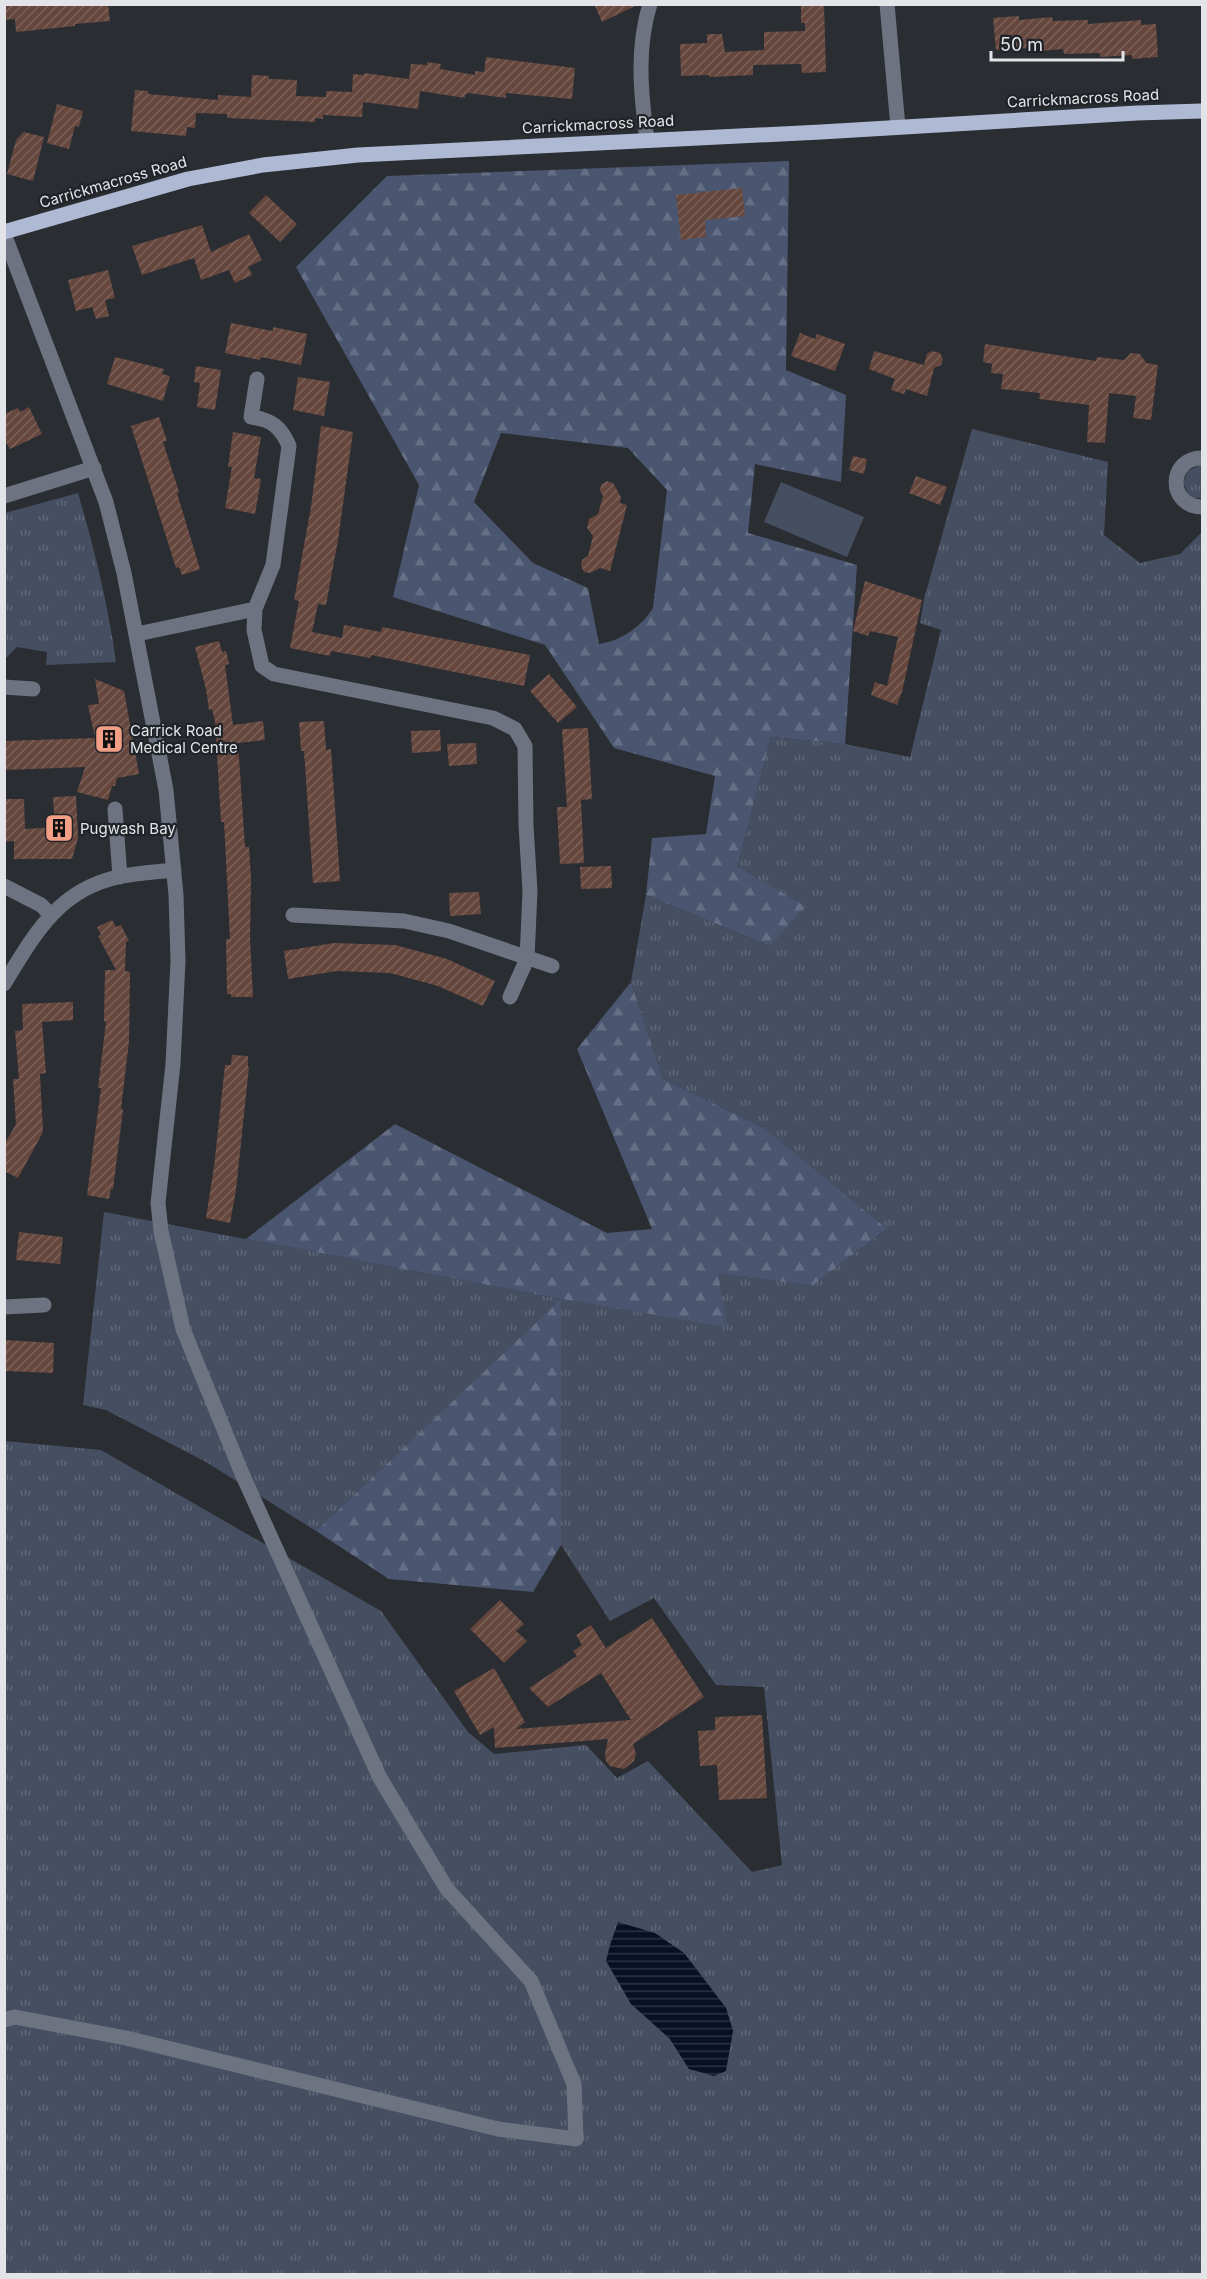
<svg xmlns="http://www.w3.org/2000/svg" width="1207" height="2279" font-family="Inter,sans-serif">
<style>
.grass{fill:url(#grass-tufts);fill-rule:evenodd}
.forest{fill:url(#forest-firs);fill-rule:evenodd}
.pitch{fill:#464f62}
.water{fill:url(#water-rules)}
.building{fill:url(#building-hatch)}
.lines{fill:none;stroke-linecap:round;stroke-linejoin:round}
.minor{stroke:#6d7380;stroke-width:15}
.major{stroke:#aebad3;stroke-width:15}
.labels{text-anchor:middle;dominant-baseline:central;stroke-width:4.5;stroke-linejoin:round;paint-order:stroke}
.street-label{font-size:15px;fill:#e2e4e8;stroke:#202328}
.poi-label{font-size:15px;fill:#e2e4e8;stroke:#202328;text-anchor:start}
</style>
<defs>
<pattern id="grass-tufts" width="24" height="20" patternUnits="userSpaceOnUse" patternTransform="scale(1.5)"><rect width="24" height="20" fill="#464f62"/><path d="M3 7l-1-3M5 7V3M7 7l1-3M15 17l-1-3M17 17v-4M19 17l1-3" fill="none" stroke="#606878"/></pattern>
<pattern id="forest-firs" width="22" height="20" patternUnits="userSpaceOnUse" patternTransform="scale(1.5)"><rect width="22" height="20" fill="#4a5670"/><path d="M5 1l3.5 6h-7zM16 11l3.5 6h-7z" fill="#646e84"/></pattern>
<pattern id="water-rules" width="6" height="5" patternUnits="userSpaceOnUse" patternTransform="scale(1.5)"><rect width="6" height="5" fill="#071025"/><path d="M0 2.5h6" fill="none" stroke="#2b3345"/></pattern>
<pattern id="building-hatch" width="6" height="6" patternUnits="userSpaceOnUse" patternTransform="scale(1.5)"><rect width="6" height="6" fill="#66473e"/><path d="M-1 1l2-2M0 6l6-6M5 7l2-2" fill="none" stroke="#7c615a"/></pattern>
</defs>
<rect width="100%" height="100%" fill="#2a2d32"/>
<!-- grass -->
<path class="grass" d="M972,429L1108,462L1104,535L1140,563L1180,554L1202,532V2274H5L4,1441L101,1450L381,1611L468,1732L494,1754L586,1745L617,1778L648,1761L752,1872L782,1865L764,1687L716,1685L654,1598L610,1621L561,1545V1300L316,1531L206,1462L106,1410L83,1405L104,1212L561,1299L726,1326L717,1272L812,1286L886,1230L764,1128L663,1079L631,982L646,895L770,946L737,867L771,737L845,744L910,757L941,630L920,623L924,599ZM684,1953L726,2008L733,2031L689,2069L670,2039Z
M1200,465L1202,466V498H1193L1188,494L1183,482L1188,471Z
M78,493C94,548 108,604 116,662L46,665L47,652L17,647L5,659V513Z"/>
<!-- forest -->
<path class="forest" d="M789,161L786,370L846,395L841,482L755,464L748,533L857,565L845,744L771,737L737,867L805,906L770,946L646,895L652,838L706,834L715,776L614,748L545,645L393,597L419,485L296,267L387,176ZM501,433L628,448L667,490L653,608C641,627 621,641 599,644L588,588L533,563L474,502Z
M631,982L663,1079L764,1128L887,1229L812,1286L718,1273L727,1327L561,1299V1545L533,1592L389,1579L316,1531L561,1299L246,1239L395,1124L607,1233L652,1229L577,1049Z"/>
<!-- pitch -->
<path class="pitch" d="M781,482L864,517L847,557L764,522Z"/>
<!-- water -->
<path class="water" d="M618,1922L655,1933L684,1953L726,2008L733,2031L726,2071L714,2076L689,2069L670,2039L631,2004L606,1961L610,1945Z"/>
<!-- building -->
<path class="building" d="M4,4H108L110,21L75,24V26L16,32L15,19L4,20Z
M594,4H639L602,22Z
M801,4H824L826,72L802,73L801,64L753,65V75L709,77V75L681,76L680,44L707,43V34H722L725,52L764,50V32L805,31V23H801Z
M1019,16V20L1052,17L1053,21L1088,20V24L1141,20V25L1156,24L1158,57L1132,59V55L1100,57V53L1064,54L1063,49L1030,52V48L996,50L993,18Z
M486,57L575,68L572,99L506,93V98L468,93L465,95V98L420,91L418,109L363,102L362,117L323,115V119L315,118V122L227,118V114L196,113L195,128L187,127L186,136L131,131L135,90L148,91V94L218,100V95L251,97L252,75L269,76V79L297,80L296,96L326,97V91L352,92L353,74L364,75V73L409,79L411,64L427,65V62L441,64L440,69L475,75V71L484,72Z
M57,104L83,111L79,127L75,126L69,149L47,143Z
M24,132L44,137L33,181L7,174L16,140Z
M742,188L745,216L705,220L706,237L681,240L676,195Z
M266,195L297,224L280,242L249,213Z
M202,225L211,252L249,234L262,260L248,267L252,275L235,283L229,270L201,280L194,258L142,275L132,246Z
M108,270L115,298L105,300L109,316L96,319L92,307L76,311L68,280Z
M231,323L273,331V327L307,334L301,365L261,357L260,360L225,353Z
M800,333L815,339L817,334L845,344L835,371L791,356Z
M985,344L1096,361L1097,357L1124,360L1131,353L1140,354L1146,363L1158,365L1151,420L1133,418L1136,396L1109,393L1105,443L1087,442L1089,405L1039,399L1040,393L1001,389L1003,374L991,373L992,364L983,362Z
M874,351L924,365L927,354L932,351L940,353L943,359L941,365L934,368L927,396L906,389L904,394L891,390L895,379L869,369Z
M115,357L164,369L162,374L170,376L163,401L107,384Z
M196,366L221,370L215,410L197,407L200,383L194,382Z
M298,377L330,382L324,416L293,410Z
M29,407L42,434L10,449L4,439V414L18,408L20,412Z
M159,417L167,441L163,442L179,492L177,493L200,569L182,575L179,567L176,568L131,426Z
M321,426L353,432L338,540L326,605L318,604L312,632L342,638L344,625L381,632L382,627L530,655L524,686L371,655L370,658L331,651L330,656L290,648L299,601L294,600L311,507Z
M233,432L261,437L254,478L261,479L255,514L225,508L232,467H228Z
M853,456L867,459L864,474L849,470Z
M916,476L947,487L940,505L909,493Z
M607,481L613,483L621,497L620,503L627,505L610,571L600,568L590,573L584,572L581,566L582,560L588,556L593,536L587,528L589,519L598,514L603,496L600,491L601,485Z
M865,581L922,600L902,692L897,705L871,695L875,682L887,686L898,637L870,631L868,636L853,631Z
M219,641L222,652L226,651L229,664L225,665L233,725L263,721L265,740L238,743L245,847H249L251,878L250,939L253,997H231V994H227L226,939H230L224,822H221L215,721L212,709L209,710L206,689L195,647Z
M549,674L577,707L558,723L530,691Z
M95,679L124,691L139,774L117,778L115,786H112L108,800L77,792L85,767L4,770V741L95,738L88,705L99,704Z
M324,721L326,750L331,749L340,881L313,883L304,751H301L299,722Z
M588,728L592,799L581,800L584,863L560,864L557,807H567L562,729Z
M440,730L441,751L412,753L411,731Z
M476,743L477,764L449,766L447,744Z
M76,796L78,838L72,859H14V841L4,842V799H24L25,829L55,827L53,797Z
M611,866L612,888L581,889L580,867Z
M479,892L481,914L450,916L449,893Z
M112,920L116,927L121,925L129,941L126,942L125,971L130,972L129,1041L121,1109L123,1110L113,1189H111L109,1199L87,1195L101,1088H98L106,1022L104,1021L105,970H116L98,936L101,935L97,927Z
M334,943L395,945L447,959L495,981L483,1006L438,986L390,973L337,971L288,979L284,951Z
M73,1002V1020L42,1022L46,1073L40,1074L43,1132L18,1178L4,1171V1145L16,1124L13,1079H19L15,1031L23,1030L22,1004Z
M232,1055L248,1056V1067H249L236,1190L230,1223L206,1218L214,1167L225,1065H231Z
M19,1232L63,1237L60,1264L16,1260Z
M4,1340L54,1343L53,1373L6,1371Z
M500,1600L524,1624L516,1631L527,1641L504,1663L470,1629Z
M652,1618L704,1697L633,1744L636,1754L634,1761L624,1769L610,1766L606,1761L605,1754L608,1739L495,1748L494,1727L480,1735L454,1691L494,1668L525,1722L516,1729L631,1720L601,1673L548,1707L529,1688L577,1656L573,1651L582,1645L576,1635L591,1625L606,1648Z
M762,1715L767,1798L719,1800L717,1765L700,1766L698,1731L715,1730V1717Z"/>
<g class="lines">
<!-- minor -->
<path class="minor" d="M887,4L898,127
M647,140C641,95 636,49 650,4
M4,234L106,502L124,573L166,790L176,895L178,961L173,1064L158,1203L161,1231L183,1329L243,1476L380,1778L447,1889L531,1981L574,2084L576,2139L498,2129L126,2038L15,2017L4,2020
M1202,458C1168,458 1167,506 1202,507
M4,496L94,468
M255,609L273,565L289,446C281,427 272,420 251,417L257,379
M137,634L255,609L254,630L262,666L274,674L493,718L515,729L525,746L526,825L530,891L527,959L510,997
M4,687L33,689
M115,809L120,877
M4,886L41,905L50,914
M293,915L404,921L449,931L552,966
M4,984C34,935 58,890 118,877C136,873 156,872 174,870
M4,1307L44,1305"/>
<!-- major -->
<path class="major" d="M4,232L188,179L263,165L358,155L821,132L1137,113L1202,111"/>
</g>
<!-- icons -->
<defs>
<g id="building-square" transform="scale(1.5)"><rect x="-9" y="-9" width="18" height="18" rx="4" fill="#f39f86" stroke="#202328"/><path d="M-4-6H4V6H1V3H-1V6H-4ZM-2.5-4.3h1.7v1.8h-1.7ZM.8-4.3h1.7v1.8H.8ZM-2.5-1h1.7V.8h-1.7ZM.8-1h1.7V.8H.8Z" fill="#111"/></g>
</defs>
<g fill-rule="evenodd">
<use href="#building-square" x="109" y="739"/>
<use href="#building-square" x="59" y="828"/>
</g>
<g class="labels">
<!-- street labels -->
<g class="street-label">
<text transform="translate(1083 98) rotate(-3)">Carrickmacross Road</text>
<text transform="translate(598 124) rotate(-3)">Carrickmacross Road</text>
<text transform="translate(113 182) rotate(-16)">Carrickmacross Road</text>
</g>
<!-- poi labels -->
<g class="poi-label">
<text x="130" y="730">Carrick Road<tspan x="130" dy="17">Medical Centre</tspan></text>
<text x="80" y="828">Pugwash Bay</text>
</g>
</g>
<!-- border -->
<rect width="1207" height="2279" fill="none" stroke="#e2e4e8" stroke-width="12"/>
<!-- scale -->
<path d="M991 51v9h132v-9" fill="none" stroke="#e2e4e8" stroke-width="3"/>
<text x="1000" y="51" font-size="18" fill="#e2e4e8" stroke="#202328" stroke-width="4.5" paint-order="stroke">50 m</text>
</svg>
